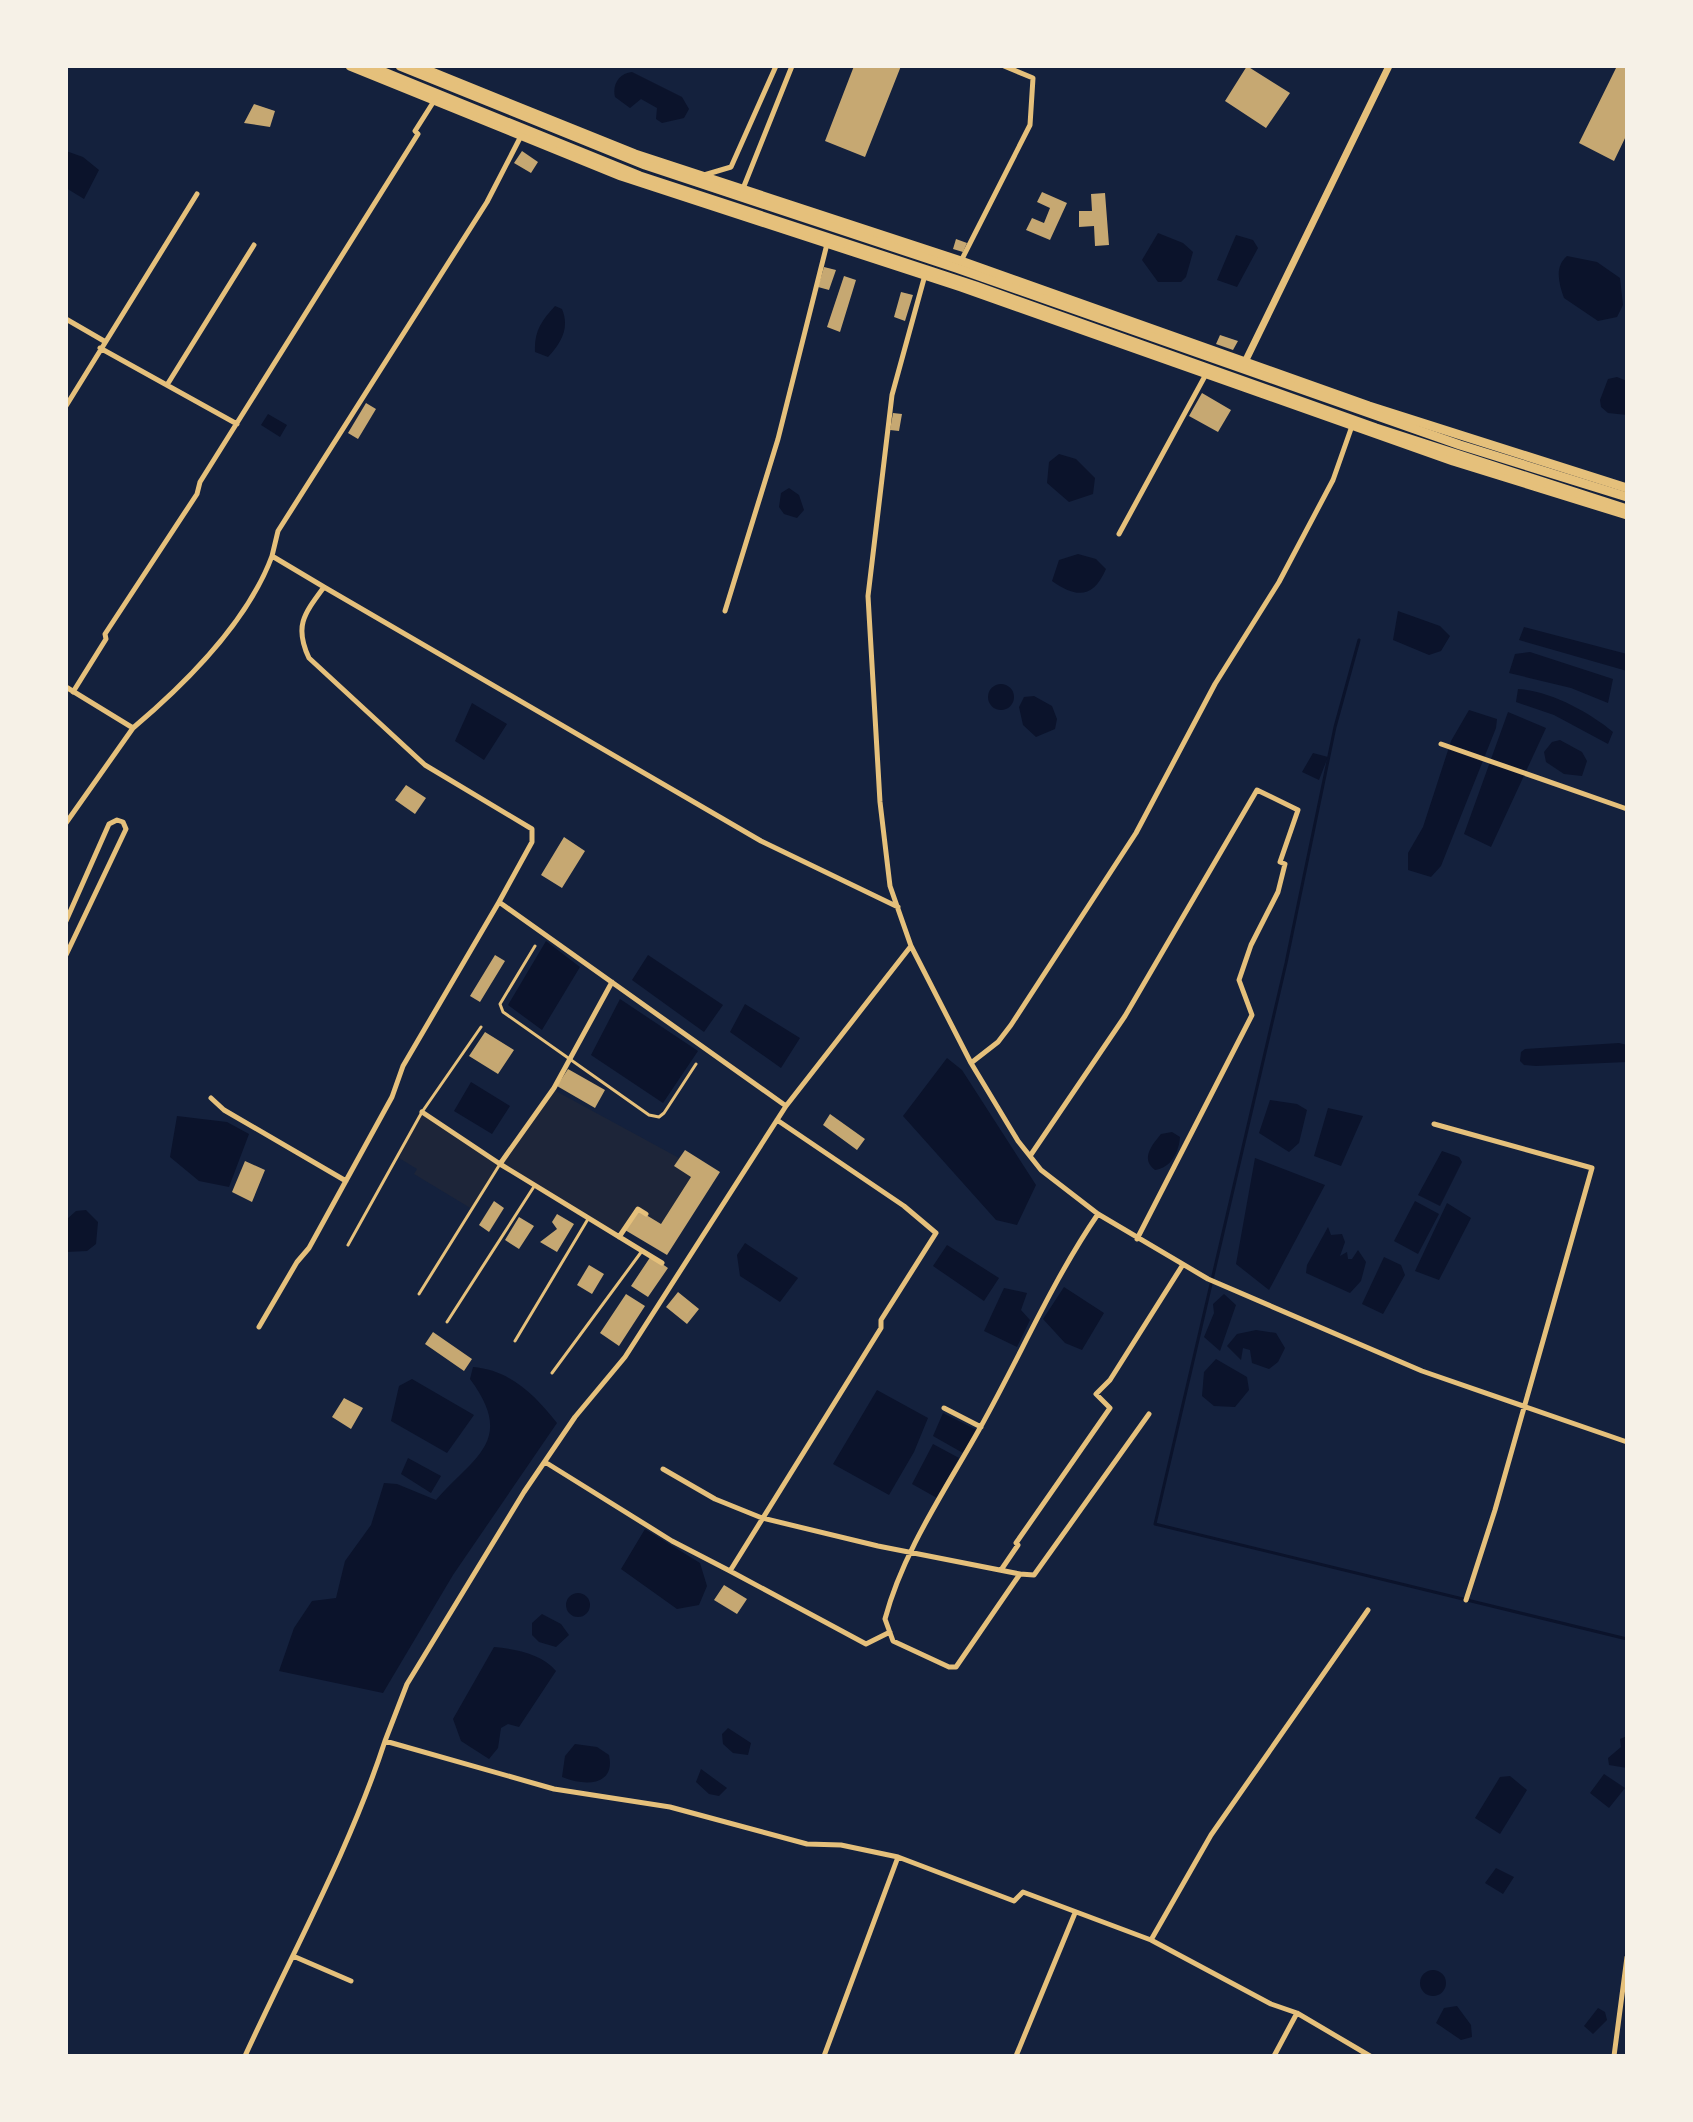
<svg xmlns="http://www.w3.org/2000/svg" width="1693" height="2122" font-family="Karla,sans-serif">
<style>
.green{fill:#1d2539}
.water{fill:#0b132b}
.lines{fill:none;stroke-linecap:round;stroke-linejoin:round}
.stream{stroke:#0b132b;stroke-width:3}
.building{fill:#c6a872}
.service{stroke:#e5c07b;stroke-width:3}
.minor{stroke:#e5c07b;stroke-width:5}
.tertiary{stroke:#e5c07b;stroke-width:7}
.primary{stroke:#e5c07b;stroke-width:9}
.trunk{stroke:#e5c07b;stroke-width:9}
</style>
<rect width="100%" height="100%" fill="#14213d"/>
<!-- green -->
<path class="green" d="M554,1090L679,1158L675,1166L691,1177L661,1224L638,1210L620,1238L501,1164L472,1209L414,1174L417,1169L399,1158L422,1112L500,1164Z"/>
<!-- water -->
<path class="water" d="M632,72L682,97L689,109L684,118L662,123L656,119L657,108L641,99L630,108L615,97C612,85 619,73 632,72Z
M66,151L83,157L99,170L84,199L66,188Z
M1158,233L1183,243L1193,252L1186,277L1181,282H1158L1142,260Z
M1236,235L1253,240L1258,248L1237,287L1217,280Z
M1567,256L1597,262L1620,278L1623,305L1617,317L1598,321L1564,298C1559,284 1554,267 1567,256Z
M555,306L562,309C570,328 561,343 548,357L535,352C534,332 541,321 555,306Z
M1617,377L1627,381V415L1608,413L1601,407L1600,400L1608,379Z
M268,414L287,425L280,437L261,425Z
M1059,454L1076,459L1095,478L1093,494L1069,502L1047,483L1049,462Z
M789,488L799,495L804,510L797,518L784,514L779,507L781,493Z
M1078,554L1096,559L1106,569C1093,599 1076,598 1052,581L1059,560Z
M1398,611L1440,626L1450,636L1441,651L1429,655L1393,640Z
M1524,627L1627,654V671L1519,640Z
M1530,652L1613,679L1608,703L1571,688L1509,673L1515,654Z
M988 697a13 13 0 1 1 26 0a13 13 0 1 1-26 0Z
M1518,689C1550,691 1589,712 1613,732L1608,744L1554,715L1516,702Z
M1034,696L1052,706L1057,719L1055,729L1036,737L1023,725L1019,707L1024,697Z
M472,703L507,724L484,760L455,741Z
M1469,710L1497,719L1496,728L1441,866L1431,877L1408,870V853L1423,827L1451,741Z
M1508,712L1546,728L1491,847L1464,834Z
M1560,740L1582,752L1587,761L1582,776L1564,774L1546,762L1544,752L1552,742Z
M1313,753L1328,757L1319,780L1302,772Z
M546,941L580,967L542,1030L508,1005Z
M648,955L723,1005L704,1032L632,980Z
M620,999L698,1051L663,1103L591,1055Z
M745,1004L800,1038L781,1068L730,1032Z
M1619,1043L1627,1045V1062L1536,1066L1524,1065L1520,1061L1521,1052L1525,1049Z
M947,1058L962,1070L1036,1185L1017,1225L996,1220L903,1116Z
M471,1082L510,1106L492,1134L454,1111Z
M1270,1100L1297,1104L1307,1110L1299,1143L1289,1152L1259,1133Z
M1328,1108L1363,1116L1341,1166L1314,1156Z
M177,1116L227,1122L249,1134L229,1187L199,1181L170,1157Z
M1172,1132L1180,1137C1179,1152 1171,1168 1155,1170C1140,1159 1152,1145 1161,1134Z
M1442,1151L1459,1157L1462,1162L1440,1206L1418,1195Z
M1255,1158L1325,1185L1269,1290L1236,1264Z
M1415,1201L1439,1214L1418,1254L1394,1241Z
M1447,1203L1471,1218L1439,1280L1415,1271Z
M86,1210L98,1222L96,1244L87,1251L66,1252V1220L76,1211Z
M1328,1227L1331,1235L1342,1234L1345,1242L1340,1256L1347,1252L1348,1259H1352L1358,1250L1366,1262L1361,1281L1350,1293L1306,1273L1307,1265Z
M745,1243L798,1278L780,1302L740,1276L737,1255Z
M947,1245L999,1278L984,1301L933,1266Z
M1384,1257L1401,1265L1405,1275L1383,1314L1362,1304Z
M1064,1287L1104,1313L1082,1350L1065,1343L1043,1319Z
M1004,1288L1027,1293L1021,1310L1030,1320L1017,1347L984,1331Z
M1224,1294L1236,1305L1220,1351L1204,1337L1214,1313L1213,1304Z
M1256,1330L1276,1333L1285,1348L1278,1362L1269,1369L1252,1363L1250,1350L1243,1348L1241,1360L1227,1346L1237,1334Z
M1216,1359L1247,1377L1249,1390L1235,1407L1214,1406L1202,1396L1204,1372Z
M473,1367C510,1370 535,1395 557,1423L453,1575L383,1693L279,1671L294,1628L312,1601L336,1598L345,1561L371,1525L384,1483L397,1484L436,1500C474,1456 516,1441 470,1379Z
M412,1379L474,1415L447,1453L391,1421L399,1386Z
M877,1390L928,1418L914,1452L889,1495L833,1464Z
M943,1413L977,1430L963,1453L933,1436Z
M933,1444L959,1458L937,1498L912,1484Z
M408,1458L441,1476L431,1493L401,1474Z
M645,1529L700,1563L707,1586L699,1605L677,1609L621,1569Z
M566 1605a12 12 0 1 1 24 0a12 12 0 1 1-24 0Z
M542,1614L561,1624L569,1635L556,1647L539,1642L532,1635V1623Z
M494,1647C516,1649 542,1654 556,1671L519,1727L508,1724L501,1728L498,1748L489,1759L461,1741L453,1719Z
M728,1728L751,1743L748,1755L733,1753L723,1744L722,1734Z
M1627,1736V1768L1609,1765L1608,1758L1621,1747L1620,1739Z
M575,1744L597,1747L609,1755C616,1787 583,1786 562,1777L565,1756Z
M701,1769L727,1788L719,1796L709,1794L696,1782Z
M1604,1774L1625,1788L1609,1808L1590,1793Z
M1510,1776L1527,1790L1500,1834L1475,1818L1500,1777Z
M1496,1868L1514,1877L1503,1894L1485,1883Z
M1420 1983a13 13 0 1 1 26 0a13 13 0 1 1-26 0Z
M1457,2006L1471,2025L1472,2037L1461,2040L1436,2023L1444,2008Z
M1598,2008L1605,2012L1607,2020L1593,2034L1584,2026Z"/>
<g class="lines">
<!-- stream -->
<path class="stream" d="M1359,640L1335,727L1286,963L1155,1524L1627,1639"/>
</g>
<!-- building -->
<path class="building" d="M854,66H901L865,157L825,141Z
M1247,66L1290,93L1266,128L1225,101Z
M1617,66H1627V134L1614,161L1579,143Z
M254,104L275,111L270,127L244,123Z
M522,151L538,162L531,173L514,163Z
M1042,192L1067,203L1050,240L1026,230L1032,218L1044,223L1050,208L1037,202Z
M1105,193L1109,245L1095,246L1094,226L1079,227V211H1092L1091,194Z
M956,239L967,243L963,252L953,249Z
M824,267L836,270L829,290L818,287Z
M844,276L856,280L840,332L827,327Z
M901,292L913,295L905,321L894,317Z
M1220,335L1238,341L1233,350L1216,344Z
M1202,393L1231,410L1218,432L1189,416Z
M366,403L376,409L358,439L348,433Z
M893,413L902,414L899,431L890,430Z
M406,785L426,798L415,814L395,800Z
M564,837L585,851L562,888L541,875Z
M495,955L505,961L480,1002L470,996Z
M485,1032L514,1050L498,1074L469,1056Z
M568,1069L605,1090L595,1108L557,1086Z
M830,1114L865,1139L857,1150L823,1125Z
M685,1150L720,1172L667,1255L625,1230L638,1210L661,1224L691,1177L674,1166Z
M245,1161L265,1170L252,1202L232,1192Z
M494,1201L504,1208L489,1232L479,1225Z
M557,1214L574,1224L557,1252L540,1242L557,1229L552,1222Z
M519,1217L534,1226L519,1249L505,1240Z
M651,1256L668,1268L648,1297L631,1286Z
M589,1265L604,1274L592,1294L577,1285Z
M678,1292L699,1309L687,1324L666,1307Z
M626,1294L645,1306L619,1346L600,1333Z
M433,1332L472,1359L464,1371L425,1344Z
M344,1398L363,1408L351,1429L332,1417Z
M724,1585L747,1599L737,1614L714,1600Z"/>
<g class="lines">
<!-- service -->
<path class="service" d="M535,946L500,1004L503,1012L649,1115L659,1117L664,1113L696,1064
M348,1245L422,1112L481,1027
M419,1294L500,1164
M447,1322L535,1185
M515,1341L588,1219
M552,1373L642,1251"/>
<!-- minor -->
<path class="minor" d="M521,136L487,202L278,531L272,556L324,587C304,614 294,626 309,658L425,765L532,829V842L499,902L786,1106
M704,175L731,167L776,66
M742,191L792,66
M961,261L1030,125L1033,78L1004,66
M66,319L104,341
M100,348L237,424
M167,385L254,245
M66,406L197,194
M1119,534L1205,376
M324,587L761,841L898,907
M725,611L778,439L827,244
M66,687L133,728L66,823
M73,692L106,639L105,634L197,494L200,482L418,134L415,131L434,101
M133,728C185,684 248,621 272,556
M1441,744L1627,809
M66,921L109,824L117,820L123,822L126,829L66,955
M911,946L971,1063L1018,1141L1041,1170L1098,1214L1208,1279L1422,1371L1627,1442
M612,982L554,1088L500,1164L662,1263
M971,1063L998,1042L1011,1025L1136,833L1215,684L1279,582L1333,480L1352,426
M211,1098L224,1110L346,1181
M422,1112L500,1164
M777,1120L904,1206L936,1233L881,1320V1328L730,1571L866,1644L890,1632
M1434,1124L1592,1168L1495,1510L1466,1600
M1030,1156L1125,1016L1257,790L1298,810L1280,862L1285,864L1278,892L1251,945L1239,980L1252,1015L1137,1239
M1098,1214C1052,1281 1020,1357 980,1428C946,1489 903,1551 885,1619L893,1641L949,1667H956L1020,1574L1034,1575L1149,1414
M619,1237L638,1209L646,1214
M259,1327L297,1262L309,1248L392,1097L403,1066L499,902
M944,1408L981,1427
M545,1462L672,1541L730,1571
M663,1469L715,1499L762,1518L878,1546L1020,1574
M1001,1570L1018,1545L1016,1543L1110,1408L1096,1394L1110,1380L1182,1266
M385,1741L407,1684L524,1492L575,1417L625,1357L786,1106L911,946L890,886L880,802L868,596L892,395L925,275
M1151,1940L1211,1835L1368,1610
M293,1956L351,1981
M245,2056C293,1951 349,1851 385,1741L554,1789L670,1807L807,1844L841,1845L898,1857L1014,1901L1023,1892L1151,1940L1271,2004L1297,2013L1370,2056
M824,2056L898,1857
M1016,2056L1075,1913
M1274,2056L1297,2013
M1614,2056L1627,1957"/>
<!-- tertiary -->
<path class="tertiary" d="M1243,366L1389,66"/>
<!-- primary -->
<path class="primary" d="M350,66L621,176L961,287L1453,461L1627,515
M417,66L635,154L961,261L1369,406L1627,488"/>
<!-- trunk -->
<path class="trunk" d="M369,66L640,176L976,286L1376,428L1627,509
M400,66L645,165L956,268L1460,445L1627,497"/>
</g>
<!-- border -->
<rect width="1693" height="2122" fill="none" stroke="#f6f1e7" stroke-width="136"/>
</svg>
